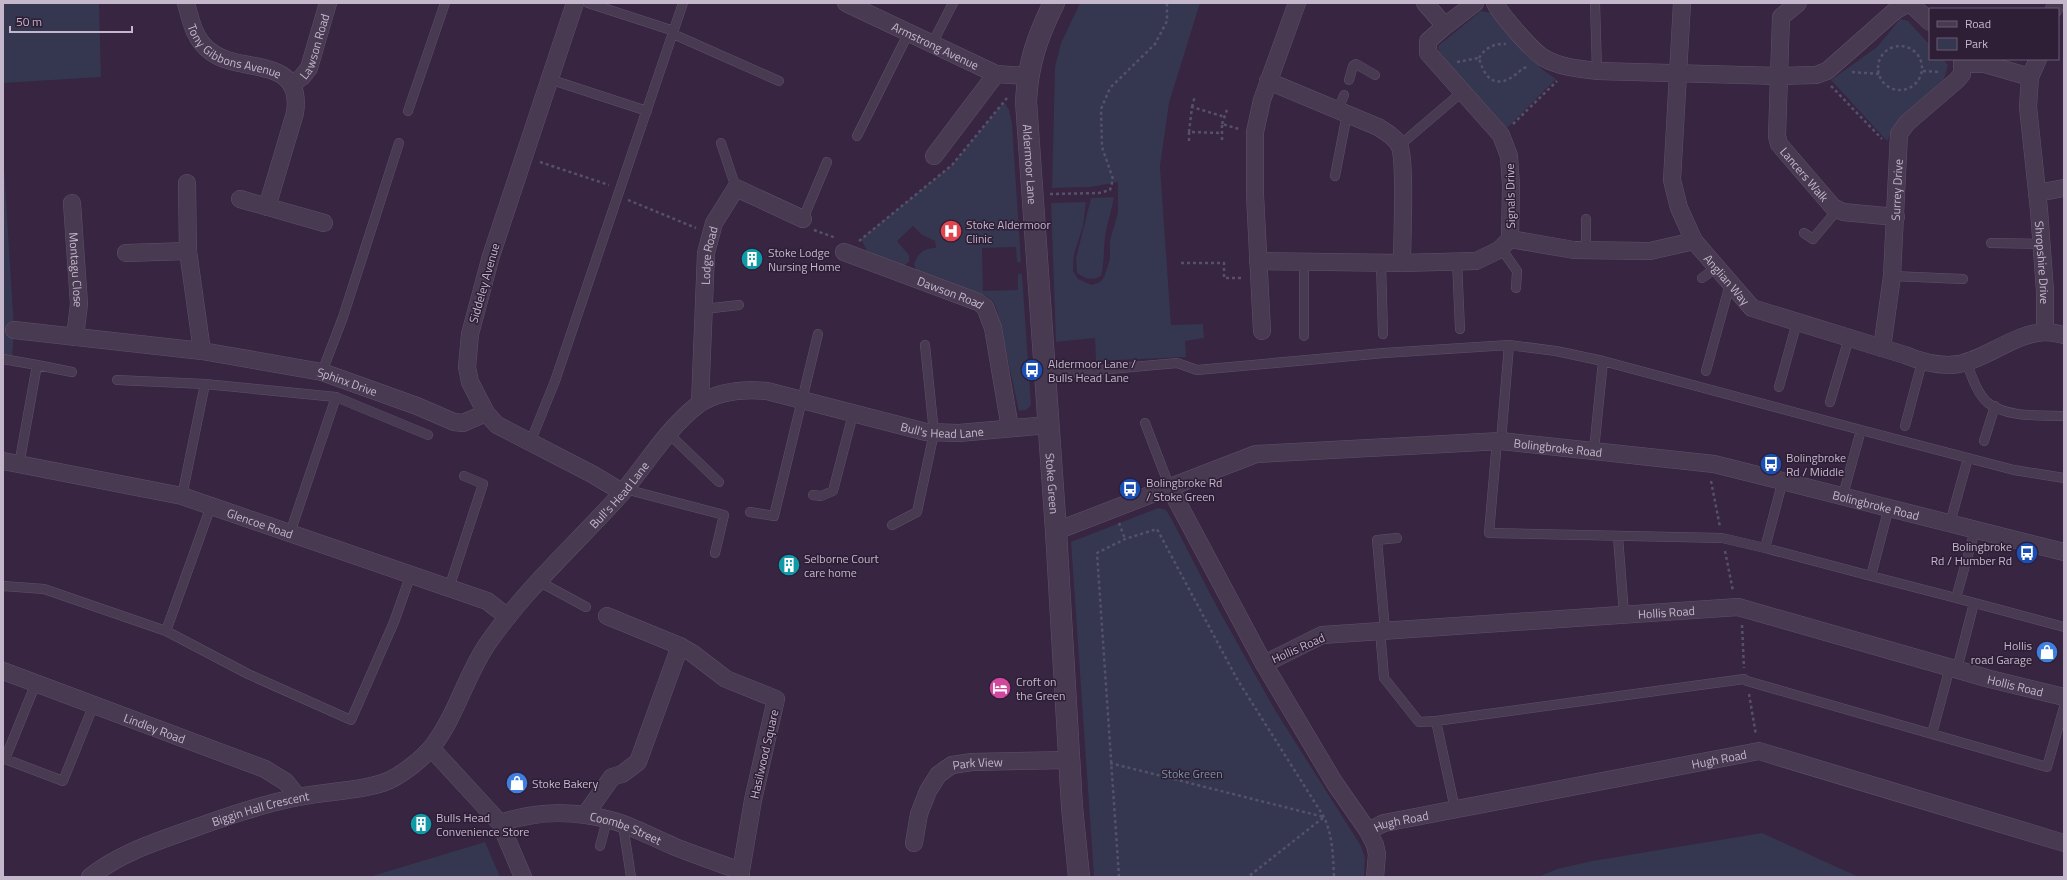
<svg xmlns="http://www.w3.org/2000/svg" width="2067" height="880" font-family="'Titillium Web',sans-serif">
<style>
.green{fill:#35364f}
.lines{fill:none;stroke-linecap:round;stroke-linejoin:round}
.service-casing{stroke:#615168;stroke-width:10}
.minor-casing{stroke:#615168;stroke-width:18}
.tertiary-casing{stroke:#615168;stroke-width:22}
.path{stroke:#56516a;stroke-width:2.5;stroke-dasharray:3 3;stroke-linecap:butt}
.service{stroke:#483a51;stroke-width:9}
.minor{stroke:#483a51;stroke-width:17}
.tertiary{stroke:#483a51;stroke-width:21}
.labels{text-anchor:middle;dominant-baseline:central;stroke-width:3;stroke-linejoin:round;paint-order:stroke}
.street-label{font-size:12px;fill:#c4b6cb;stroke:#2e1e36}
.poi-label{font-size:12px;fill:#c4b6cb;stroke:#2e1e36;text-anchor:start}
.park-label{font-size:12px;fill:#7495a1;stroke:#2e1e36}
</style>
<rect width="100%" height="100%" fill="#372541"/>
<!-- green -->
<path class="green" d="M3,3H99L101,77L3,83Z
M1080,3H1200L1169,103L1160,166L1171,325L1203,324L1204,338L1185,341L1186,357L1096,361L1095,338L1056,342L1051,203L1086,202L1083,226L1074,254L1073,271L1078,279L1092,285L1100,282L1104,277L1110,259V240L1118,213V182L1091,187L1052,188L1055,67L1061,43Z
M1481,11L1492,13L1542,69L1556,79L1507,128L1439,55L1438,46Z
M1900,19L1908,21L1930,45V59H1943L1948,65L1944,79L1894,127L1887,141L1831,80L1877,47Z
M1004,102L1009,110L1012,124L1021,262H1017L1016,247L982,248L983,291L1018,290V274H1022L1031,405L1026,410L1019,411L997,310L993,301L985,295L916,271L914,264C918,253 924,248 936,248L935,241L922,235L913,226L897,241L909,255V262L903,266L868,253L861,239L952,165Z
M3,150L14,330L12,357L3,356Z
M1114,197C1112,209 1108,220 1106,231C1103,247 1105,260 1101,276C1091,281 1086,279 1077,273L1076,258L1091,198Z
M1158,508L1166,510L1172,520L1216,605L1275,710L1361,846L1365,858L1364,877H1094L1071,542Z
M1762,833L1859,877H1538L1557,869L1592,861Z
M485,842L500,877H369Z"/>
<g class="lines">
<!-- service casing -->
<g class="service-casing">
<path id="service" d="M588,3L674,31
M1595,3L1597,71
M673,34L779,81
M932,44L953,3
M549,79L647,111
M1349,80L1353,66L1356,64L1375,75
M1338,110L1344,95
M408,111L445,3
M857,136L909,32
M721,143L736,188
M1400,145L1462,92
M1335,176L1347,114
M803,219L827,162
M1586,219V250
M1804,233L1813,239L1838,209
M1991,243L2041,244
M1501,248L1517,271L1516,288
M1457,261L1460,329
M1304,262V336
M1381,263L1383,334
M1892,276L1963,279
M1702,278L1716,268
M704,309L739,305
M3,359L37,365L19,465
M1966,361C1971,374 1977,394 1988,403C2008,418 2040,415 2064,416
M37,365L72,372
M1706,371L1730,284
M322,372L343,317L399,143
M1044,375L1177,363L1197,370L1384,353L1509,345
M117,380L205,384L182,496
M205,384L336,397L290,533
M1779,387L1797,322
M336,397L428,435
M1830,402L1849,338
M1145,423L1170,488
M1905,426L1922,362
M669,434L719,482
M1497,441L1489,533L1722,538L1765,548
M1501,441L1509,345L1556,351L1603,361
M1984,441L1995,406
M530,443L555,381L683,3
M1594,450L1603,361L1861,430
M1783,480L1765,548L1871,576L1889,507
M625,489L724,515L715,553
M813,495L821,496L833,491L853,414
M1843,495L1861,430L1968,458
M750,512L774,516L818,334
M1950,523L1968,458L2014,470L2064,478
M892,525L917,512L934,433L925,345
M1618,537L1624,614
M1871,576L1956,598L1975,530
M540,582L586,607
M3,586L44,589L166,631L248,674L351,720L394,622L411,574
M449,588L483,484L464,476
M1956,598L2064,627
M1380,630L1384,678L1419,722L1436,721L1455,809
M1385,630L1377,540L1397,538
M166,631L211,506
M1957,669L1974,603
M1747,681L1932,734L1950,667
M1436,721L1744,679
M1932,734L2047,767L2064,707
M3,758L5,759L36,683
M5,759L63,781L94,704
M623,825L631,877
M600,846L607,820"/>
</g>
<!-- minor casing -->
<g class="minor-casing">
<g id="minor">
<path id="s1" d="M186,3C191,21 194,39 210,51C239,75 304,54 295,113L267,207"/>
<path d="M575,3L491,256L470,334L467,367L470,382L486,413L497,425L592,474L622,492"/>
<path id="s2" d="M846,3L996,74L1027,76"/>
<path d="M1425,3L1445,26"/>
<path d="M1495,3C1501,15 1533,52 1544,58C1559,67 1580,69 1597,71L1779,76L1816,75L1827,71L1896,10L1909,3"/>
<path id="s3" d="M1682,3L1672,180L1679,208L1694,241L1752,308L1905,355C1922,362 1941,367 1959,364C1989,358 2014,333 2046,332C2052,332 2058,334 2064,335"/>
<path id="s4" d="M1798,3L1781,17L1777,136L1779,144L1833,207L1843,212L1896,217"/>
<path d="M1910,3L1930,22"/>
<path d="M2054,9L2056,3"/>
<path id="s5" d="M2038,59L2030,77L2028,107L2039,210L2045,291V332"/>
<path d="M1963,64H1985L2030,77"/>
<path d="M1268,81L1378,127C1386,132 1395,137 1399,145C1406,157 1402,243 1402,263"/>
<path id="s6" d="M292,84L302,77L309,68L328,3"/>
<path d="M934,156L996,74"/>
<path d="M187,183L188,251L202,351"/>
<path d="M2037,193L2064,188"/>
<path d="M240,199L324,223"/>
<path id="s7" d="M72,203L79,304L75,337"/>
<path d="M1510,239L1574,250L1650,251L1694,241"/>
<path id="s8" d="M844,252L978,302L985,307L993,328L1010,428"/>
<path d="M126,253L188,251"/>
<path d="M1258,261L1402,263L1476,261L1499,250L1510,239L1511,186L1509,156L1501,135L1428,53V41L1445,26L1475,3"/>
<path id="s9" d="M14,330L202,351L322,372L417,406L454,422L463,423L486,413"/>
<path d="M1262,331L1255,195V132L1262,100L1297,3"/>
<path id="s10" d="M1882,348L1892,276L1899,134L1907,123L1957,80L1962,74V59"/>
<path id="s11" d="M700,403L706,253L714,223L736,188L803,219"/>
<path id="s12" d="M3,461L182,496L487,601L508,617"/>
<path d="M1170,488L1264,664L1334,782L1368,831L1375,845L1377,854L1375,877"/>
<path id="s13" d="M1056,531L1256,454L1501,441L1714,464L2064,552"/>
<path d="M607,616L680,646L692,653L726,679L776,699L753,800L741,871"/>
<path id="s14" d="M1264,664L1322,635L1738,607L1990,679L2064,697"/>
<path id="s15" d="M3,671L265,769L286,782L298,797"/>
<path d="M431,748L500,823L523,877"/>
<path d="M585,815L612,777L622,774L638,762L680,646"/>
<path id="s16" d="M500,823C539,810 575,810 614,821C634,827 654,838 673,846C695,855 719,863 741,871V877"/>
<path id="s17" d="M1368,831L1384,823L1759,751L2064,843"/>
<path id="s18" d="M914,843L919,814L928,791L938,775L946,769L952,765L972,762L1069,760"/>
<path id="s19" d="M90,877C118,854 155,842 189,830C225,817 262,804 299,797C326,791 366,791 390,780C404,773 422,759 432,747C456,716 465,678 486,646C524,590 576,544 621,494C646,465 668,427 699,404C719,391 745,389 767,391L926,432L959,433L1048,425"/>
</g>
</g>
<!-- tertiary casing -->
<g class="tertiary-casing">
<g id="tertiary">
<path id="s20" d="M1054,3C1037,37 1028,64 1026,101L1056,531L1072,807L1079,877"/>
</g>
</g>
<!-- path -->
<path class="path" d="M1878 68a22 22 0 1 1 44 0a22 22 0 1 1-44 0Z
M1479,58C1485,48 1494,43 1506,44
M1457,62L1479,58C1487,88 1504,87 1523,68L1529,67
M1923,71L1940,72
M1852,72L1879,74
M1831,86L1882,139
M1192,107L1195,96
M1222,124L1228,107
M1513,124L1557,81
M1189,132L1192,107L1225,117
M1222,140V124L1239,129
M1189,141V132L1222,133
M540,162L609,185
M1050,194L1099,193L1110,190L1113,179L1102,147L1101,109L1110,88L1155,44L1167,21V3
M628,200L696,228
M814,230L836,238
M859,241L952,165L1007,98
M1181,263H1224V278H1243
M1711,481L1720,527
M1119,523L1125,539
M1725,551L1733,591
M1742,625L1744,668
M1749,694L1756,735
M1110,763L1324,817L1248,877
M1119,877L1097,553L1125,539L1157,529L1237,679L1324,817C1333,837 1333,856 1334,877"/>
<!-- service -->
<use href="#service" class="service"/>
<!-- minor -->
<use href="#minor" class="minor"/>
<!-- tertiary -->
<use href="#tertiary" class="tertiary"/>
</g>
<!-- icons -->
<defs>
<g id="hospital-disc" transform="scale(1.15)"><circle r="9.5" fill="#e0444e" stroke="#2e1e36"/><path d="M-5-5h3v3.5h4V-5h3V5h-3V1.5h-4V5h-3Z" fill="#fff"/></g>
<g id="building-disc" transform="scale(1.15)"><circle r="9.5" fill="#0f9aa8" stroke="#2e1e36"/><path d="M-4-6H4V6H1V3H-1V6H-4ZM-2.5-4.3h1.7v1.8h-1.7ZM.8-4.3h1.7v1.8H.8ZM-2.5-1h1.7V.8h-1.7ZM.8-1h1.7V.8H.8Z" fill="#fff"/></g>
<g id="bus-disc" transform="scale(1.15)"><circle r="9.5" fill="#1a4fb4" stroke="#2e1e36"/><path d="M-5-6H5V4H4V6H2V4H-2V6H-4V4H-5ZM-3.5-4V0h7V-4ZM-3.5 1.2v1.5H-2V1.2ZM2 1.2v1.5H3.5V1.2Z" fill="#fff"/></g>
<g id="shop-disc" transform="scale(1.15)"><circle r="9.5" fill="#3f7fe0" stroke="#2e1e36"/><path d="M-5-2.5h2.3a2.7 3.5 0 0 1 5.4 0H5L5.5 6h-11ZM-1.5-2.5h3a1.5 2.3 0 0 0-3 0Z" fill="#fff"/></g>
<g id="hotel-disc" transform="scale(1.15)"><circle r="9.5" fill="#d1479c" stroke="#2e1e36"/><path d="M-6-4.5h1.5V1H6V5H4.5V3h-9V5H-6ZM-4 0a1.8 1.8 0 1 1 3.6 0ZM.5 0V-2.5h3Q6-2.5 6 0Z" fill="#fff"/></g>
</defs>
<g fill-rule="evenodd">
<use href="#hospital-disc" x="951" y="231"/>
<use href="#building-disc" x="752" y="259"/>
<use href="#bus-disc" x="1032" y="370"/>
<use href="#bus-disc" x="1771" y="464"/>
<use href="#bus-disc" x="1130" y="489"/>
<use href="#bus-disc" x="2027" y="553"/>
<use href="#building-disc" x="789" y="565"/>
<use href="#shop-disc" x="2047" y="652"/>
<use href="#hotel-disc" x="1000" y="688"/>
<use href="#shop-disc" x="517" y="783"/>
<use href="#building-disc" x="421" y="824"/>
</g>
<g class="labels">
<!-- street labels -->
<g class="street-label">
<text stroke="none"><textPath href="#s6" startOffset="46">Lawson Road</textPath></text>
<text stroke="none"><textPath href="#s2" startOffset="99">Armstrong Avenue</textPath></text>
<text stroke="none"><textPath href="#s1" startOffset="76">Tony Gibbons Avenue</textPath></text>
<text stroke="none"><textPath href="#s20" startOffset="166">Aldermoor Lane</textPath></text>
<text stroke="none"><textPath href="#s4" startOffset="189">Lancers Walk</textPath></text>
<text stroke="none"><textPath href="#s10" startOffset="159">Surrey Drive</textPath></text>
<text transform="translate(1510 196) rotate(-91)">Signals Drive</text>
<text stroke="none"><textPath href="#s11" startOffset="148">Lodge Road</textPath></text>
<text stroke="none"><textPath href="#s5" startOffset="206">Shropshire Drive</textPath></text>
<text stroke="none"><textPath href="#s7" startOffset="67">Montagu Close</textPath></text>
<text stroke="none"><textPath href="#s3" startOffset="293">Anglian Way</textPath></text>
<text transform="translate(484 283) rotate(-74)">Siddeley Avenue</text>
<text stroke="none"><textPath href="#s8" startOffset="114">Dawson Road</textPath></text>
<text stroke="none"><textPath href="#s9" startOffset="338">Sphinx Drive</textPath></text>
<text stroke="none"><textPath href="#s19" startOffset="1060">Bull's Head Lane</textPath></text>
<text stroke="none"><textPath href="#s13" startOffset="517">Bolingbroke Road</textPath></text>
<text stroke="none"><textPath href="#s20" startOffset="486">Stoke Green</textPath></text>
<text stroke="none"><textPath href="#s19" startOffset="688">Bull's Head Lane</textPath></text>
<text stroke="none"><textPath href="#s13" startOffset="841">Bolingbroke Road</textPath></text>
<text stroke="none"><textPath href="#s12" startOffset="265">Glencoe Road</textPath></text>
<text stroke="none"><textPath href="#s14" startOffset="410">Hollis Road</textPath></text>
<text transform="translate(1298 648) rotate(-24)">Hollis Road</text>
<text stroke="none"><textPath href="#s14" startOffset="770">Hollis Road</textPath></text>
<text stroke="none"><textPath href="#s15" startOffset="162">Lindley Road</textPath></text>
<text transform="translate(764 754) rotate(-77)">Hasilwood Square</text>
<text stroke="none"><textPath href="#s17" startOffset="359">Hugh Road</textPath></text>
<text stroke="none"><textPath href="#s18" startOffset="116">Park View</textPath></text>
<text stroke="none"><textPath href="#s19" startOffset="185">Biggin Hall Crescent</textPath></text>
<text stroke="none"><textPath href="#s17" startOffset="35">Hugh Road</textPath></text>
<text stroke="none"><textPath href="#s16" startOffset="129">Coombe Street</textPath></text>
</g>
<!-- poi labels -->
<g class="poi-label">
<text x="966" y="224">Stoke Aldermoor<tspan x="966" dy="14">Clinic</tspan></text>
<text x="768" y="252">Stoke Lodge<tspan x="768" dy="14">Nursing Home</tspan></text>
<text x="1048" y="363">Aldermoor Lane /<tspan x="1048" dy="14">Bulls Head Lane</tspan></text>
<text x="1786" y="457">Bolingbroke<tspan x="1786" dy="14">Rd / Middle</tspan></text>
<text x="1146" y="482">Bolingbroke Rd<tspan x="1146" dy="14">/ Stoke Green</tspan></text>
<text x="2012" y="546" text-anchor="end">Bolingbroke<tspan x="2012" dy="14">Rd / Humber Rd</tspan></text>
<text x="804" y="558">Selborne Court<tspan x="804" dy="14">care home</tspan></text>
<text x="2032" y="645" text-anchor="end">Hollis<tspan x="2032" dy="14">road Garage</tspan></text>
<text x="1016" y="681">Croft on<tspan x="1016" dy="14">the Green</tspan></text>
<text x="532" y="783">Stoke Bakery</text>
<text x="436" y="817">Bulls Head<tspan x="436" dy="14">Convenience Store</tspan></text>
</g>
<!-- park labels -->
<g class="park-label">
<text x="1192" y="773">Stoke Green</text>
</g>
</g>
<!-- border -->
<rect width="2067" height="880" fill="none" stroke="#c4b6cb" stroke-width="8"/>
<!-- legend -->
<rect x="1929" y="8" width="130" height="52" fill="#2e1e36" stroke="#6a5b72"/>
<rect x="1937" y="21" width="20" height="6" fill="#483a51" stroke="#6a5b72"/>
<text x="1965" y="28" font-size="12" fill="#c4b6cb">Road</text>
<rect x="1937" y="38" width="20" height="12" fill="#35364f" stroke="#6a5b72"/>
<text x="1965" y="48" font-size="12" fill="#c4b6cb">Park</text>
<!-- scale -->
<path d="M10 26v6h122v-6" fill="none" stroke="#c4b6cb" stroke-width="2"/>
<text x="16" y="26" font-size="12" fill="#c4b6cb" stroke="#2e1e36" stroke-width="3" paint-order="stroke">50 m</text>
</svg>
